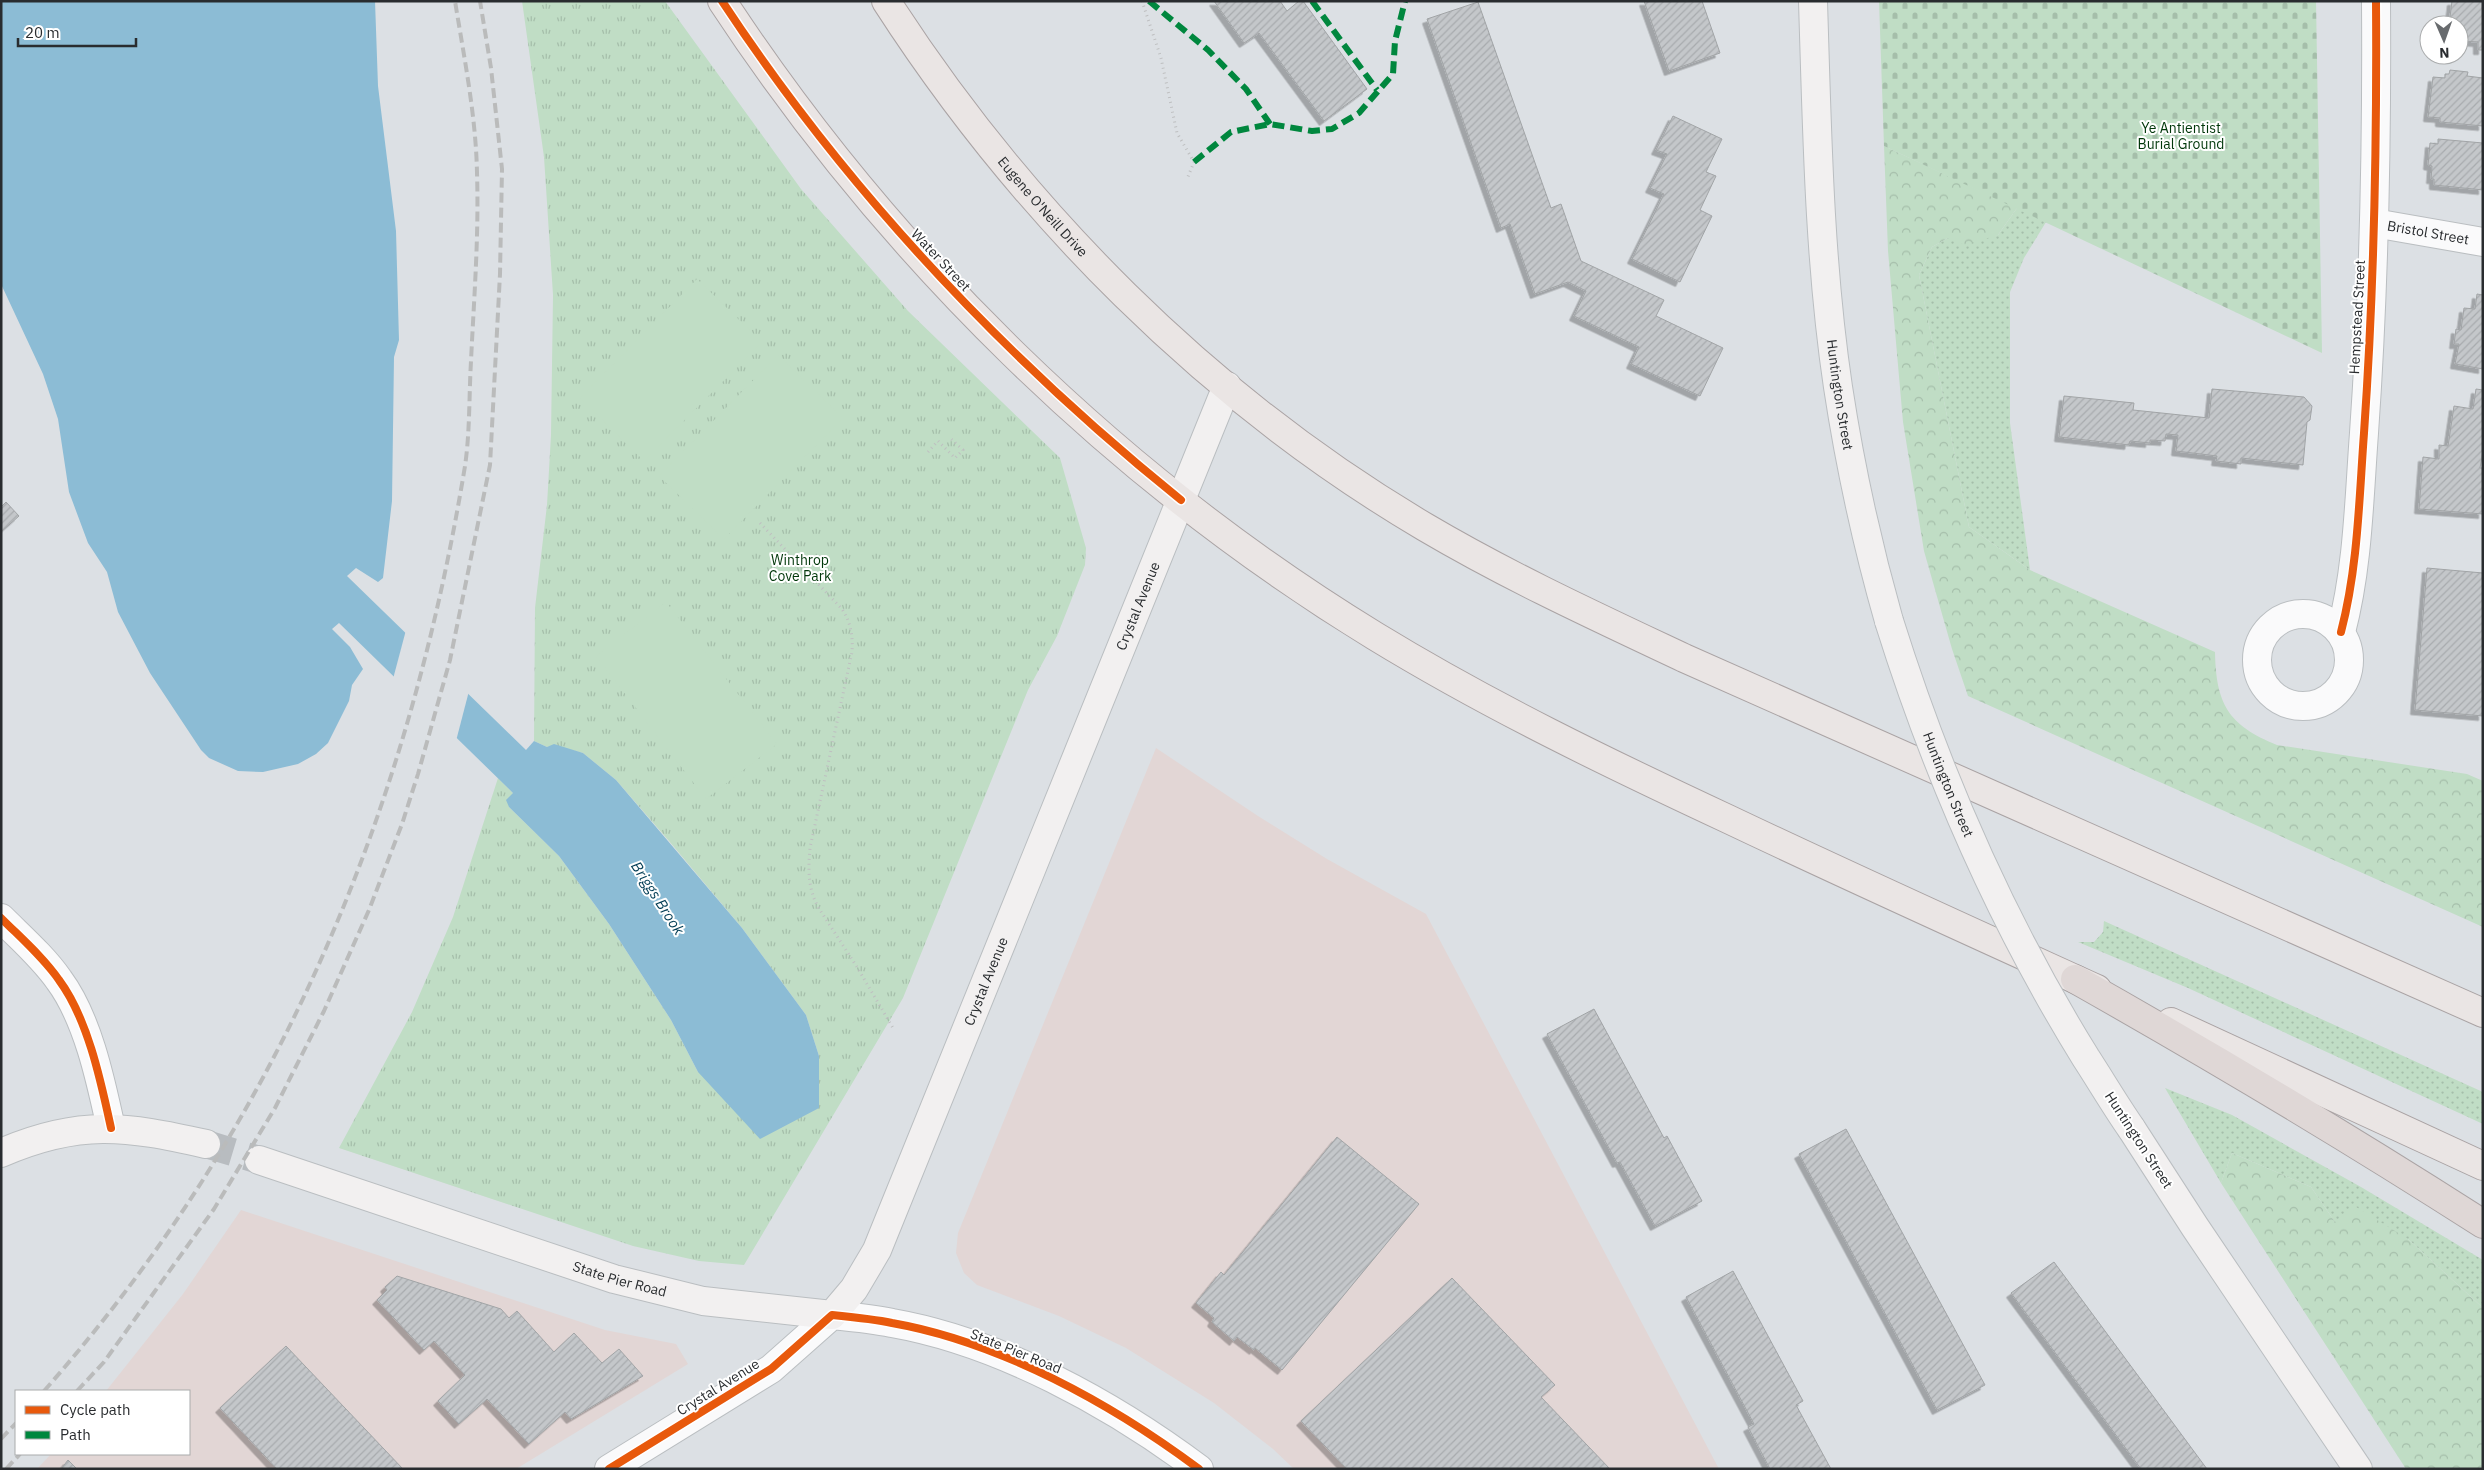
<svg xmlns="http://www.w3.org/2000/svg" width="2484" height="1470" font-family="'IBM Plex Sans',sans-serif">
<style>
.commercial{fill:#e2d6d5}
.grass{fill:url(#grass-dots)}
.forest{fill:url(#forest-crowns)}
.cemetery{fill:url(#cemetery-stones)}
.park{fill:url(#park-tufts)}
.garden{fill:#c0ddc5}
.water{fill:#8cbcd5}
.pier{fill:#dce0e4}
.building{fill:url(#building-hatch);stroke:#a1a4a6;filter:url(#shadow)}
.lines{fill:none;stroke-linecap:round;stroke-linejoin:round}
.secondary-tunnel{stroke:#b8bcc0;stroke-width:28;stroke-dasharray:28 14;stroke-linecap:butt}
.street-casing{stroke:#babec1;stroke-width:30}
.secondary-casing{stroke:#babec1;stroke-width:30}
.primary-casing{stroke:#aaa3a4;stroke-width:30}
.highway-casing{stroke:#aaa3a4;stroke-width:30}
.path{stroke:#bebfc0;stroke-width:3;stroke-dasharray:1 4;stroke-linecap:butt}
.street{stroke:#fafafb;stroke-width:28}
.secondary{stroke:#f2f0f0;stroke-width:28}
.primary{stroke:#eae5e4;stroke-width:28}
.highway{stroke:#dfd7d6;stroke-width:28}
.rail{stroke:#babbbb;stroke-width:4;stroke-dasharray:10 5;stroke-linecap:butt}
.secondary-bridge-casing{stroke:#babec1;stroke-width:30;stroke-linecap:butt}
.secondary-bridge{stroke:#f2f0f0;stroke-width:28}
.quiet{stroke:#00873e;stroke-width:6;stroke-dasharray:12 6;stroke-linecap:butt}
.cycleway-casing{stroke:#fff;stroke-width:11}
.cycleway{stroke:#e8590c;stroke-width:8}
.labels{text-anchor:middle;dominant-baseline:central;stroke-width:4;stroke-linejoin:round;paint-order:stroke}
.park-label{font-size:14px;fill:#00370a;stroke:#fff}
.street-label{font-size:14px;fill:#292c2f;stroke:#fff}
.water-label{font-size:15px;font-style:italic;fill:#003c54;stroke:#fff}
</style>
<defs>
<pattern id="grass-dots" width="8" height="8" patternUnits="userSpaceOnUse" patternTransform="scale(1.25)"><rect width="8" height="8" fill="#c0ddc5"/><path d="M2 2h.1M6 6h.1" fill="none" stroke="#a5beaa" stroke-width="1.8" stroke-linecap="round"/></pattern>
<pattern id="forest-crowns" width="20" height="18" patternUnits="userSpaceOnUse" patternTransform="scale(1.25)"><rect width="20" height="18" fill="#c0ddc5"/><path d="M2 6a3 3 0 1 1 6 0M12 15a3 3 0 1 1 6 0" fill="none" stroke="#a5beaa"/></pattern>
<pattern id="cemetery-stones" width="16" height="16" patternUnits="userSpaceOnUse" patternTransform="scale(1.25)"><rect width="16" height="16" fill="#c0ddc5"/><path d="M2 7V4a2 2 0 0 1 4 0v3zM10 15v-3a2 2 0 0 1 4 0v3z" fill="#a5beaa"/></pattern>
<pattern id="park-tufts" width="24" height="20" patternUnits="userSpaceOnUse" patternTransform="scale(1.25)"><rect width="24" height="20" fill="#c0ddc5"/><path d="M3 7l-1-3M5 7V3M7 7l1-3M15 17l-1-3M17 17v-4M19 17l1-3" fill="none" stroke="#a5beaa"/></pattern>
<pattern id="building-hatch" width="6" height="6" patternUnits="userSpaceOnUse" patternTransform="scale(1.25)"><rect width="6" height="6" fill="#c4c7ca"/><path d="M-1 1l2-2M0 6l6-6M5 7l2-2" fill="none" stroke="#a8abae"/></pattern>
<filter id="shadow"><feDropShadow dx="-4.5" dy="4.5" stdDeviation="0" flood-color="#0004"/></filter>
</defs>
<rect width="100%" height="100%" fill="#dce0e4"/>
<!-- commercial -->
<path class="commercial" d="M1156,748L1258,816L1327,859L1426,914L1719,1469H1294L1273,1449L1214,1403L1126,1348L1059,1316L977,1285L964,1273L956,1253L958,1233Z
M241,1210L605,1330L676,1344L688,1364L516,1469H37L51,1454H189V1391H106L183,1294Z"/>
<!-- grass -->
<path class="grass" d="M2017,208L2046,222L2024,258L2010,292V423L2030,570L1969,527L1919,275L1932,247L1948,238L1998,235Z
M2104,921L2483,1092V1124L2188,988L2078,942H2094L2103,932Z
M2165,1088L2232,1115L2361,1187L2483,1260V1308L2408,1239L2335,1222L2311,1187L2232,1153L2221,1183Z"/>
<!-- forest -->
<path class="forest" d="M1884,146L2017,208L1998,235L1965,245L1948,238L1932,247L1919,275L1969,527L2030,570L2215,652C2216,704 2228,725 2277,745L2467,774L2483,781V927L1968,696L1952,649L1924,551L1903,422L1888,251Z
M2232,1153L2311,1187L2335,1222L2356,1207L2408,1239L2483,1308V1469H2406L2221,1183Z"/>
<!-- cemetery -->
<path class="cemetery" d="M1879,1H2316L2322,353L1884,146Z"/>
<!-- park -->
<path class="park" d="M522,1H665L801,189L908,311L1060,458L1086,548L1085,565L1057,636L1028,690L903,998L744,1265L699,1261L633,1246L339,1148L412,1012L453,917L498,778L513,793L509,807L559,856L609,924L671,1020L698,1072H818L819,1056L806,1015L742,928L669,841L616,780L583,753L556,746L547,747L534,741L535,608L547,505L551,435L553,295L544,157Z"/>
<!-- garden -->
<path class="garden" d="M697,279L762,342L644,461L580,398Z
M778,355L843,418L724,539L659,476Z
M666,602L777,744L706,799L596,656Z"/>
<!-- water -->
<path class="water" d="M1,1H375L378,86L396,231L399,340L394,357L392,501L383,578L378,582L356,568L347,576L526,750L534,741L547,747L554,744L583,753L616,780L742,928L806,1015L819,1056V1108L760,1139L698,1072L671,1020L609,924L559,856L509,807L506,800L513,793L339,623L332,629L350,647L363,669L352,685L349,701L328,743L316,754L298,764L263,772L238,771L209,758L201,750L150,673L118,612L107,572L88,543L69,492L58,419L43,374L1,284Z"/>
<!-- pier -->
<path class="pier" d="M406,630L469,691L456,741L393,679Z"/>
<!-- building -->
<path class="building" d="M1214,1H1280L1287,11L1299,1H1303L1367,89L1324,121L1259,33L1244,43Z
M1644,1H1702L1720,53L1669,71Z
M2452,1H2483V50H2478V42L2463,41L2459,36V25H2449Z
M1478,2L1551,208L1561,204L1581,261L1664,300L1656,316L1723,348L1700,396L1631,364L1639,347L1574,316L1586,291L1568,282L1535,294L1510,224L1501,228L1427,19Z
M2450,70L2468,72L2467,76L2483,78V126L2440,122V118L2428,117L2433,77L2445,78V74H2449Z
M1673,116L1722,139L1706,172L1716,176L1700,210L1712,216L1680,282L1632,259L1664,194L1650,188L1667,154L1656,150Z
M2438,139L2483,143V190L2434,185V179H2431L2432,166L2428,165L2430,143L2438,144Z
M2477,294L2483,295V369L2455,364L2459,344H2454L2456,329L2461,330L2464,308L2475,309Z
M2212,389L2304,397L2312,406L2310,420L2307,422L2303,465L2241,458V464L2216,461L2217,456L2176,451L2178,435L2166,434L2165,441L2150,440V443L2130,441L2129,445L2059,437L2064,396L2134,403L2133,410L2209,418Z
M2476,389L2483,390V451L2480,468H2483V514L2419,509L2423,457L2439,459V445L2448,446L2454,406L2473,409Z
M6,502L19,516L1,532V507Z
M2427,568L2483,573V716L2415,710Z
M1594,1009L1664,1138L1667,1136L1702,1201L1655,1226L1620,1162L1617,1163L1547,1034Z
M1846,1129L1985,1385L1937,1410L1799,1154Z
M1337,1137L1419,1204L1282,1370L1255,1348L1254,1350L1237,1337L1234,1341L1212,1322L1214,1318L1196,1303L1221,1272L1224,1275Z
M2054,1262L2207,1469H2141L2011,1293Z
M1733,1271L1803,1401L1796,1405L1831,1469H1770L1748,1427L1754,1424L1686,1297Z
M397,1276L501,1309L509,1318L517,1311L554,1352L574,1333L602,1363L619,1349L643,1376L571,1419L565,1412L529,1444L487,1399L459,1424L438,1401L465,1375L434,1341L424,1350L377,1300L387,1290L385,1287Z
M1452,1278L1555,1385L1541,1397L1610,1469H1347L1301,1421Z
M286,1346L403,1469H277L220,1408Z
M68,1460L77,1469H61Z"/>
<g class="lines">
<!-- secondary-tunnel -->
<path class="secondary-tunnel" d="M206,1144L259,1160"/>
<!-- street casing -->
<g class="street-casing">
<g id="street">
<path id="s1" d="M2374,223L2483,242"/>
<circle cx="2303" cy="660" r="46"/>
<path d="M2341,632C2358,567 2359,500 2364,433C2374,290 2377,145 2376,1"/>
<path d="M1,918C21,938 43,957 59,980C88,1019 101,1082 111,1128"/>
<path d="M609,1469L771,1369L832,1315C852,1317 873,1319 892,1323C1000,1342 1112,1404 1199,1469"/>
</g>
</g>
<!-- secondary casing -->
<g class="secondary-casing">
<g id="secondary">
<path id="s2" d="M1813,1C1817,130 1819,260 1838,387C1850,466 1867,544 1889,621"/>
<path d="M2131,1128L2195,1227L2358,1469"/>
<path d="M1,1153C79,1119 126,1126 206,1144"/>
<path id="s3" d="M259,1160L614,1279L703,1301L832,1315L854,1289L877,1250L1227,386"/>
</g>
</g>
<!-- primary casing -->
<g class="primary-casing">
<g id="primary">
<path d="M722,1C889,255 1115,477 1375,636C1488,705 1608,763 1728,819C1850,877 1974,933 2097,989"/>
<path id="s4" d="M886,1C1022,212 1208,399 1425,527C1508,576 1597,617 1684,658L2483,1013"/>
<path d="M2171,1022L2483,1166"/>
</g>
</g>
<!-- highway casing -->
<g class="highway-casing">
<path id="highway" d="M2075,979C2213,1057 2349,1138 2483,1224"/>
</g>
<!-- path -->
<path class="path" d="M1142,1L1161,58L1177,133L1194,162L1187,179
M928,452L938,441L955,458L963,450L950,438
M760,523L842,609C851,623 853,636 852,652L810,848C808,870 808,888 818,907L857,967L893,1028"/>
<!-- street -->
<use href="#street" class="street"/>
<!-- secondary -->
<use href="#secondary" class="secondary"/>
<!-- primary -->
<use href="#primary" class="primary"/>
<!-- highway -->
<use href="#highway" class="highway"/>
<!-- rail -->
<path class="rail" d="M44,1391C279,1125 408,813 465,466C470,432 469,395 471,361C474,298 479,235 477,173C476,116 464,57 455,1
M77,1391L104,1362L214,1209L275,1108L324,1011L369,910L402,824L418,774L450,660L490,465L500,274L502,169L491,68L480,1
M1,1439L16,1423
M6,1469L20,1454"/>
<!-- secondary-bridge casing -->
<g class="secondary-bridge-casing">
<g id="secondary-bridge">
<path id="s5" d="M1889,621C1937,774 2001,921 2086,1058C2101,1081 2115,1105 2131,1128"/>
</g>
</g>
<!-- secondary-bridge -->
<use href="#secondary-bridge" class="secondary-bridge"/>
<!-- quiet -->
<path class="quiet" d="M1149,1L1208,50L1246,89L1270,124
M1312,1L1377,90
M1194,162L1231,132L1270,124L1312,131L1332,129L1359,113L1393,74L1395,41L1405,1"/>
<!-- cycleway casing -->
<g class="cycleway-casing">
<path id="cycleway" d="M722,1C848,192 1004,357 1181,500
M2341,632C2358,567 2359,500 2364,433C2374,290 2377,145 2376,1
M1,918C21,938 43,957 59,980C88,1019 101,1082 111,1128
M609,1469L771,1369L832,1315C852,1317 873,1319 892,1323C1000,1342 1112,1404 1199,1469"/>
</g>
<!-- cycleway -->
<use href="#cycleway" class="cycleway"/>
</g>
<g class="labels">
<!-- park labels -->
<g class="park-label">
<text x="2181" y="128">Ye Antientist<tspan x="2181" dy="16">Burial Ground</tspan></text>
<text x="800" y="560">Winthrop<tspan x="800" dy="16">Cove Park</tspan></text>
</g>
<!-- street labels -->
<g class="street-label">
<text stroke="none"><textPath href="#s4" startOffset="259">Eugene O'Neill Drive</textPath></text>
<text stroke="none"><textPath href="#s1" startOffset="55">Bristol Street</textPath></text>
<text transform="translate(941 260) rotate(47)">Water Street</text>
<text transform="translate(2357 317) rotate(-87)">Hempstead Street</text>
<text stroke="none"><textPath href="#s2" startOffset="395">Huntington Street</textPath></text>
<text stroke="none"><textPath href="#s3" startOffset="1370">Crystal Avenue</textPath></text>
<text stroke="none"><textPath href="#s5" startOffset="174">Huntington Street</textPath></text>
<text stroke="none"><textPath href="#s3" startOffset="965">Crystal Avenue</textPath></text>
<text transform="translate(2139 1140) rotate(57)">Huntington Street</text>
<text stroke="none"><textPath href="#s3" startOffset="380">State Pier Road</textPath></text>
<text transform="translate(1016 1351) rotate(22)">State Pier Road</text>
<text transform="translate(718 1387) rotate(-32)">Crystal Avenue</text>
</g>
<!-- water labels -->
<g class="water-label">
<text transform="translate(658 898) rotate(57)">Briggs Brook</text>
</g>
</g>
<!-- border -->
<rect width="2484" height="1470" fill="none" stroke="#292c2f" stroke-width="5"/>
<!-- legend -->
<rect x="15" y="1390" width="175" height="65" fill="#ffffff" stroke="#a9abac"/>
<rect x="25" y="1406" width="25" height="8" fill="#e8590c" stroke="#a9abac"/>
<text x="60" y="1415" font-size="15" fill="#292c2f">Cycle path</text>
<rect x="25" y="1431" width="25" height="8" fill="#00873e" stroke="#a9abac"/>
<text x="60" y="1440" font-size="15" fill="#292c2f">Path</text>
<!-- north arrow -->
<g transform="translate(2444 40) rotate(178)"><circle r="24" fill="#ffffff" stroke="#a9abac"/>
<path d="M0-4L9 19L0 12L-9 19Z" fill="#686b6e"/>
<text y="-8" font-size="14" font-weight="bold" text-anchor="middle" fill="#292c2f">N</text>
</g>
<!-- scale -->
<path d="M18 38v8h118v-8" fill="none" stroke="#292c2f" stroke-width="2.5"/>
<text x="25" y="38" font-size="15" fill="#292c2f" stroke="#ffffff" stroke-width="4" paint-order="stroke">20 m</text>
</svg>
